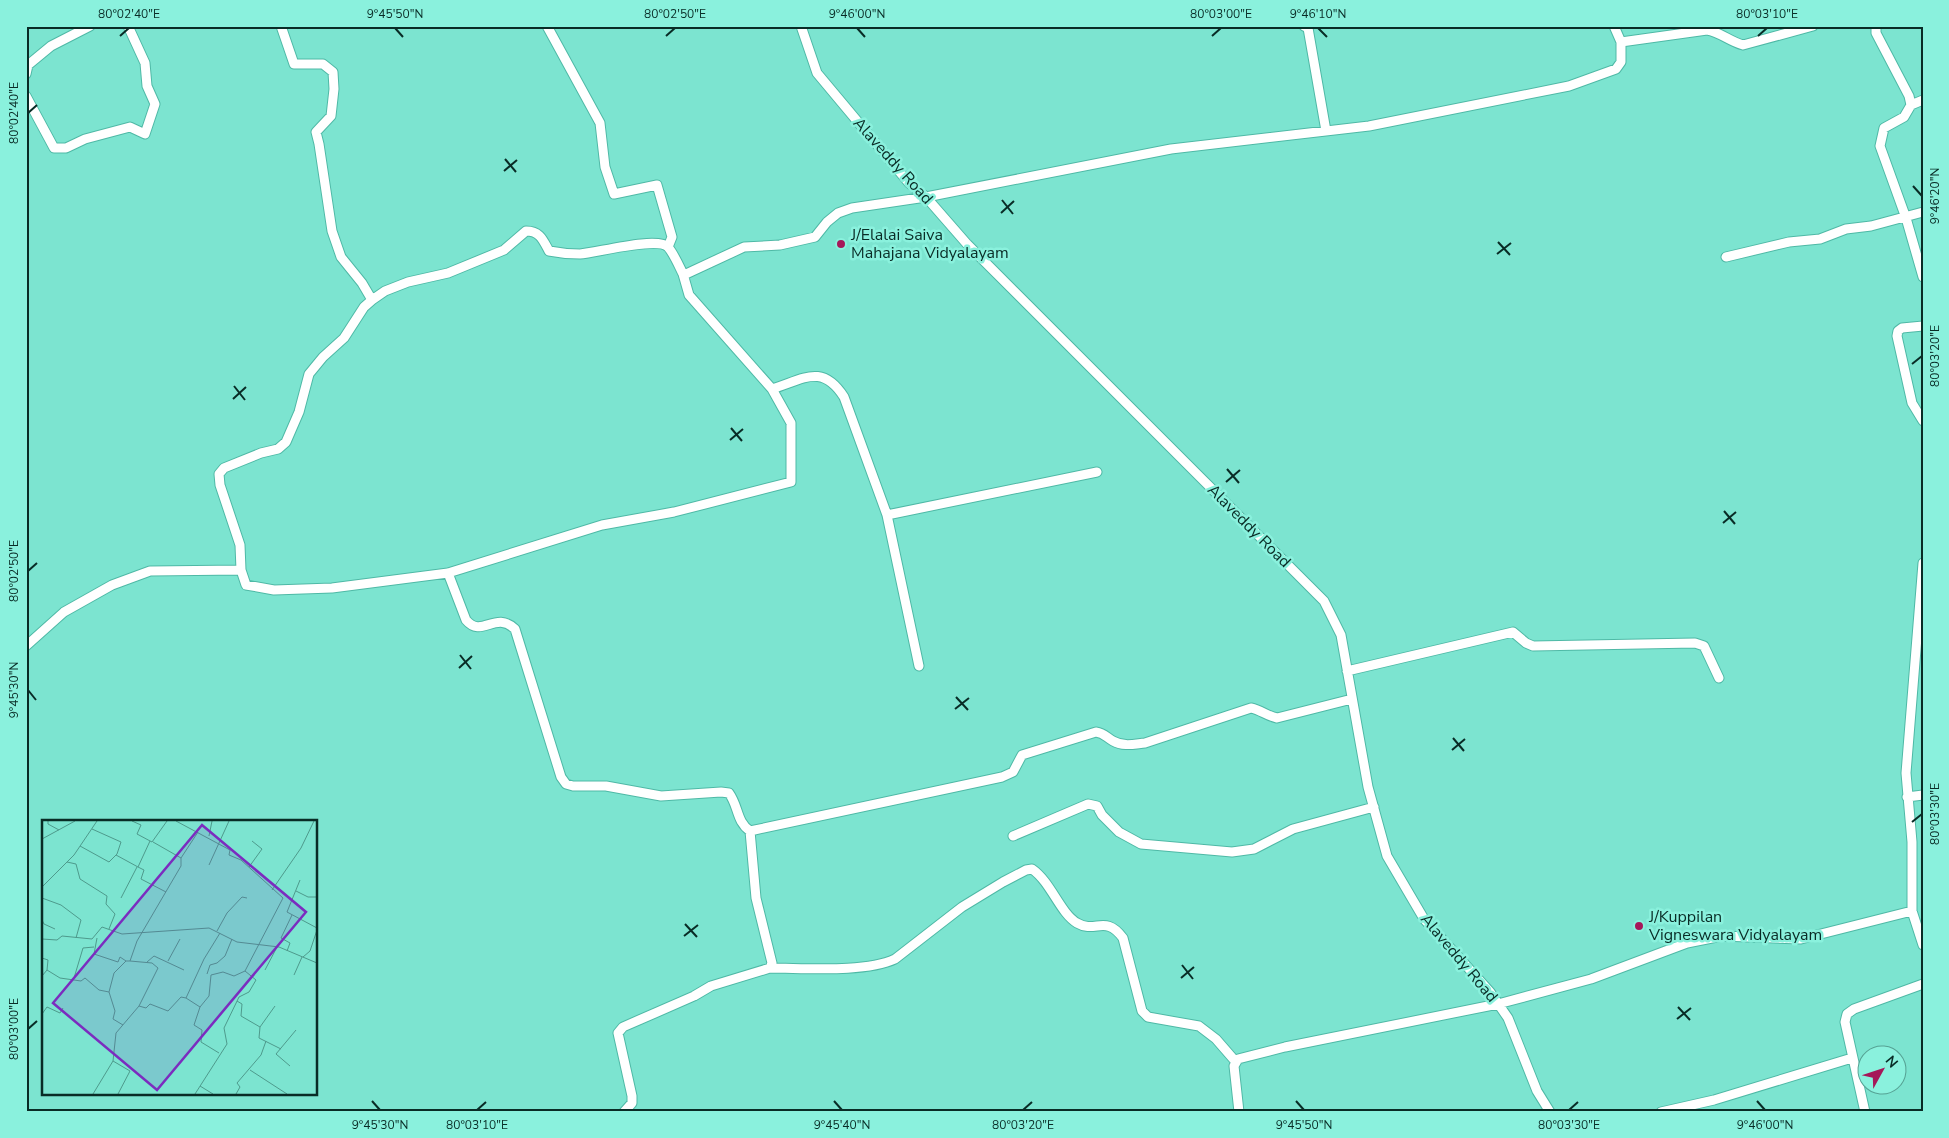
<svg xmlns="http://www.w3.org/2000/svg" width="1949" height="1138" font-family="'Nunito Sans',sans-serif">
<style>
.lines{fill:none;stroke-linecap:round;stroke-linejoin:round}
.minor-casing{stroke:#4fb9a6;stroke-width:11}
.minor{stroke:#fff;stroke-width:9}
.ticks{fill:none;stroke:#092c26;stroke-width:2}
.poi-dot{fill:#a51759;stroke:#8af1dd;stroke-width:2}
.labels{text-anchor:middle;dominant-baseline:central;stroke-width:5;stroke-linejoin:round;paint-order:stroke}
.street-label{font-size:16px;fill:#092c26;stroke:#8af1dd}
.poi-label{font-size:16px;fill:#092c26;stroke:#8af1dd;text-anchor:start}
.inset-road{fill:none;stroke:#4e9a8c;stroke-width:1}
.view{fill:#7b2cbf;fill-opacity:0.15;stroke:#7b2cbf;stroke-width:2.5}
.inset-edge{fill:none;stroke:#092c26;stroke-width:2.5}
.neatline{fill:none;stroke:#092c26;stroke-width:2}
.ticks-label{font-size:12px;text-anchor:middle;fill:#092c26}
</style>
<rect width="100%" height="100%" fill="#7ce4d0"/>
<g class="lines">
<!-- minor casing -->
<g class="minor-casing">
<path id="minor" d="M281,26L294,64H323L333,72L334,89L331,116L316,132L319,144L332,231L341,257L362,283L372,300
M547,26L600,123L605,167L614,194L657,185L672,237L668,247
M801,26L817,73L909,183L926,197L967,244L1324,601L1341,635L1368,787L1387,856L1424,919L1490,992L1508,1018L1537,1091L1550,1112
M1304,26L1308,28L1326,131
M1614,26L1621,42L1707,30C1720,32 1729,41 1743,45L1813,26
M1876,26V33L1909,96L1911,105L1904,117L1884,128L1880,146L1906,218L1923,277
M26,74L28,65L51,46L90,26
M26,96L54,148H66L85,139L130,127L145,134L155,104L147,86L145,63L128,26
M1911,105L1923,100
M1726,257L1789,242L1820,239L1846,229L1871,226L1923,212
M1923,326L1902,328L1898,331L1897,336L1912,403L1923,421
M772,389C804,379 822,363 844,397L887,515L919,666
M887,515L1097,472
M241,570L240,545L220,485L219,474L224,468L261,453L278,449L286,442L299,412L309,374L323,357L344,338L364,307L372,300L385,291L408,282L448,273L504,250L526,231C540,231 543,240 549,251C559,253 569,254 580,254C596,253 657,236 668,247C674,254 679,266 683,274H686L744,247L780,245L815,237L827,222L838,213L852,208L926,197L1171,149L1369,126L1569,86L1616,69L1621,62V42
M448,573L466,620C482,639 495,610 515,629L561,777L566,784L573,786H606L661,796L721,792L729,793C739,807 736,821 750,831L1002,777L1013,772L1022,755L1096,732C1104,733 1106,737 1113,741C1124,747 1134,744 1145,743L1251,708C1261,710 1267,716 1277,718L1352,699
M26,646L64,612L112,585L150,571L241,570L246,585L274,590L332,588L448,573L602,525L674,512L791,482V423L772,389L689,295L683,274
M1347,671L1513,632L1526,643L1533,646L1695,643L1704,646L1719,678
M1907,797L1923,795
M1013,836L1088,804L1097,806L1102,815L1119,832L1141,844L1232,852L1254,849L1293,829L1374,807
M1912,911L1923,945
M770,968C805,968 865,973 895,959L962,907L1003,882L1026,870L1032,869C1051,882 1060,913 1077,923C1096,934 1105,914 1123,938L1142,1011L1148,1017L1199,1026L1216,1039L1236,1062
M624,1112L632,1103V1096L618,1033L623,1027L694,996L711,986L770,968L772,963L756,898L750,831
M1239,1112L1234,1066L1238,1059L1285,1047L1498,1004L1591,979L1687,943L1722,936L1801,939L1912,911V842L1906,773L1923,563
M1661,1112L1714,1100L1852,1058
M1865,1112L1845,1022L1847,1014L1854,1009L1923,984"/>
</g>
<!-- minor -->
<use href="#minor" class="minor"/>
</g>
<!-- ticks -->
<path class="ticks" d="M395,28L403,37M857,28L865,37M1318,28L1327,37M120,36L129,28M666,36L675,28M1212,36L1221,28M1758,36L1767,28M28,113L37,105M505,159L516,172M504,171L517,160M1913,186L1922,196M1002,200L1013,214M1001,213L1014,201M1498,242L1510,255M1497,254L1511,243M1912,364L1922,356M234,386L245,400M233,399L246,387M731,428L742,441M730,440L743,429M1227,469L1239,483M1226,482L1240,470M1724,511L1735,524M1723,523L1736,512M28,571L37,563M460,655L471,669M459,668L472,656M28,690L36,700M956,697L968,710M955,709L969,698M1453,738L1464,751M1452,750L1465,739M1912,822L1922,814M685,924L697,937M684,936L698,925M1182,965L1193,979M1181,978L1194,967M1678,1007L1690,1020M1677,1019L1691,1008M28,1029L37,1021M372,1101L380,1110M834,1101L842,1110M1296,1101L1304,1110M1757,1101L1765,1110M477,1110L486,1102M1023,1110L1032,1102M1569,1110L1578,1102"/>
<!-- markers -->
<g class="poi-dot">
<circle cx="841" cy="244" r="5"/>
<circle cx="1639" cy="926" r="5"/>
</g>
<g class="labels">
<!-- street labels -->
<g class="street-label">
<text transform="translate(893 161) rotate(48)">Alaveddy Road</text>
<text transform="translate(1249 526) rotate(45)">Alaveddy Road</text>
<text transform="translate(1459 958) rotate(50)">Alaveddy Road</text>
</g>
<!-- poi labels -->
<g class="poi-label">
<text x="851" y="235">J/Elalai Saiva<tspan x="851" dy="18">Mahajana Vidyalayam</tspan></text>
<text x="1649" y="917">J/Kuppilan<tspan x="1649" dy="18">Vigneswara Vidyalayam</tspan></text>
</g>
</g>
<!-- overview -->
<g transform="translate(42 820)">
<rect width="275" height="275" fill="#7ce4d0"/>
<path class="inset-road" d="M6,1V4L17,10M90,1L99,5L95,14L110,22L125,1M134,1L188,30L187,35L199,40L241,78L203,151L214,160L207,172L197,177L182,208L185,224L153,274M167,16L170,1M0,19L33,1M111,22L139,38L156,12M38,26L67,42L75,34L79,22L50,9M74,35L96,47L108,21M25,42L34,44L38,59L65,76L64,84L73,94L67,109M167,45L187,1M96,47L102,50L99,59L124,72M207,47L220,29L210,21M258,60L245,92L275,108M0,67L32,35L55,1M230,70L259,28L272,1M254,71L266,77H275M0,78L19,85L39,100L34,118M79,78L95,47M0,100L2,104L13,109M175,111L185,93L200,77L205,78M55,118L52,134L76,142L78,137L84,141M0,119L15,120L20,116L50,119L60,107L80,114L167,108L195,122L237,127L275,143M245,131L248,123L239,118L250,95M261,137L268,131L275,110M0,138L6,140L5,150L0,156M126,141L138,119M105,142L112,136L142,150M5,150L18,158L39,161L43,158L57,170L67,172M223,150L235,127M165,154L168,145L175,143L183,136L190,119M252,155L260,137M32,158L41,128L52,127M144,178L158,187L152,205L160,210L159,222L177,233M195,181L200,184L199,196L218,207L233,186M97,186L104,188L108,184L126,191L139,177L144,178L162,139L178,113M158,187L167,176L169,155L181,152L192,156L203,151M0,194L5,187L18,193L21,188M81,205L71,199L73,191L67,172L72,153L84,141H88L95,121L139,46V38M218,207L217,218L239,229M71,241L88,251L76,274M248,246L234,234L254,210M208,250L245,274M158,266L171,274M51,274L71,241L74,213L97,186L116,148L110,143L88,141M194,274L198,267L195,263L219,235L224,221"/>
<path class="view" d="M160,5L264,92L115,270L11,183Z"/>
<rect width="275" height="275" class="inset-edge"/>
</g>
<!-- border -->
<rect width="1949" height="1138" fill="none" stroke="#8af1dd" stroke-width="55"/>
<!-- north arrow -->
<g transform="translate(1882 1070) rotate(50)"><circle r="24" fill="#8af1dd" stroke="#56a294"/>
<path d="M0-4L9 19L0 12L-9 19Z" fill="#a51759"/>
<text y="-8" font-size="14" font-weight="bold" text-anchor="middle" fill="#092c26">N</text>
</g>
<rect x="28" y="28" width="1894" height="1082" class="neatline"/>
<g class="ticks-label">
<text x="129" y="18">80°02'40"E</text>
<text x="395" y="18">9°45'50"N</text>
<text x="675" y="18">80°02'50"E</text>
<text x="857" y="18">9°46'00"N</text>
<text x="1221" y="18">80°03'00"E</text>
<text x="1318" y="18">9°46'10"N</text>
<text x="1767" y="18">80°03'10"E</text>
<text transform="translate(14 113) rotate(-90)" y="4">80°02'40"E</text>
<text transform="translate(1935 196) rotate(-90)" y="4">9°46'20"N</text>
<text transform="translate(1935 356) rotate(-90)" y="4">80°03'20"E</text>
<text transform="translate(14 571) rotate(-90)" y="4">80°02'50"E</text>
<text transform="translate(14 690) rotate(-90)" y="4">9°45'30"N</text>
<text transform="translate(1935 814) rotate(-90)" y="4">80°03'30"E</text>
<text transform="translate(14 1029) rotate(-90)" y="4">80°03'00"E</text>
<text x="380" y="1129">9°45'30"N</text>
<text x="477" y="1129">80°03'10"E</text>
<text x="842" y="1129">9°45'40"N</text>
<text x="1023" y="1129">80°03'20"E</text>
<text x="1304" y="1129">9°45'50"N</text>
<text x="1569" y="1129">80°03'30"E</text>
<text x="1765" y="1129">9°46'00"N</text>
</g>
</svg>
